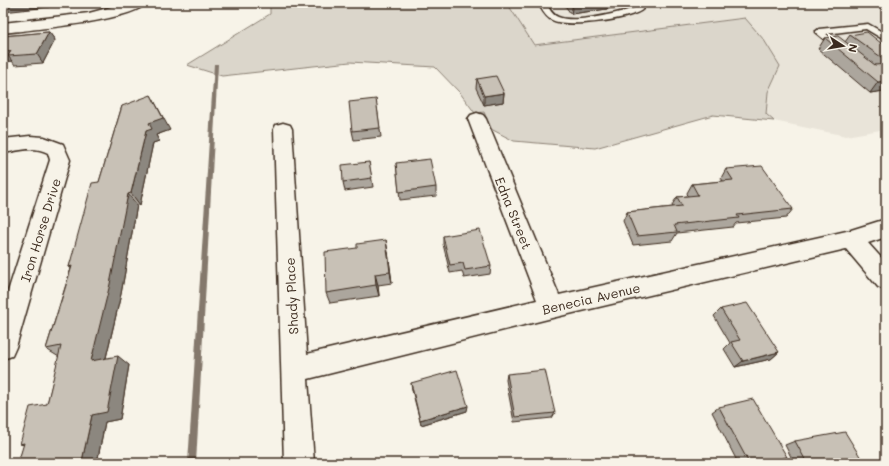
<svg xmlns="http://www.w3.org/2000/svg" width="889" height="466" font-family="Mali,sans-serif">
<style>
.built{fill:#e9e4d9}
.green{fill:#dbd6cb;stroke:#8b8074}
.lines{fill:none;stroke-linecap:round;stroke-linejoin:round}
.stream{fill:#84786c;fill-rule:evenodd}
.lane-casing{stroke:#3b2a1e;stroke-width:3}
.street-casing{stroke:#3b2a1e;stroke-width:3}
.lane{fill:#f7f3e8;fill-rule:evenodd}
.street{fill:#f7f3e8;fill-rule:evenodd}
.wall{fill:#aca69d;stroke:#3b2a1e}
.shaded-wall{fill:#8c877f;stroke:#3b2a1e}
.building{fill:#c8c1b6;stroke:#3b2a1e}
.labels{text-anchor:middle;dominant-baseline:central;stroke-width:3;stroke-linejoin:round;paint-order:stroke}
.street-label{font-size:13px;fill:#3b2a1e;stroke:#f7f3e8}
</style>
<rect width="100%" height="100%" fill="#f7f3e8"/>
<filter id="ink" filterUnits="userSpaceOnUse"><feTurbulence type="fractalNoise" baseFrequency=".025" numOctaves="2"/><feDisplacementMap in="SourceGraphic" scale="8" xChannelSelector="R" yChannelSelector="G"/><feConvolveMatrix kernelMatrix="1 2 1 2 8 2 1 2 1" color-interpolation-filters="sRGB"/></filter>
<g filter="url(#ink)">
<!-- built -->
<path class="built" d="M507,3H886V129L846,136L774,121L766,114L768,92L779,66L744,18L534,45Z"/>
<!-- green -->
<path class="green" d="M270,3H507L534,45L745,18L764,40L780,66L768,92L766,114L774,121L713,115L595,148L514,141L491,129L484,112L475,113L460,93L435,67L350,62L222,76L187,65L270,14Z"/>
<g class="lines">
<!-- stream -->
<path class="stream" d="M214,64H218V65L196,463H188Z"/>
<!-- lane casing -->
<g class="lane-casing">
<path id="lane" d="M538,3H546C549,8 552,15 558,17C575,24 618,13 635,8L633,3H641L643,9C632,20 566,28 552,20C545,17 542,9 538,3Z
M868,24L886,34V41L866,29L826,34L843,46L844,48L840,51L837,50L815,32L819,29Z"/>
</g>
<!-- street casing -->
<g class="street-casing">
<path id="street" d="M126,3H146C134,21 27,30 3,33V23L89,13Z
M477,113L483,115L486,119L559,295L851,230L886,219V237L868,243L886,263V290L878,287L846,249L552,318L308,379L314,463H284L274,129L276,125L283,123L290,125L292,129L307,354L537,300L468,119L471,115Z
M30,136L44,137L63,144L70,160L16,347L12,356L3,359V307L50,160L48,153C34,145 17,151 3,153V139Z"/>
</g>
<!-- lane -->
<use href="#lane" class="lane"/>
<!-- street -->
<use href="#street" class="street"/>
</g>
<!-- wall -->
<path class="wall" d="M563,3H623L621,7L571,14Z
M881,3H886V6Z
M49,32L55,40L43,63L15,65L12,61L3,62V36Z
M850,35L886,47V92L884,91L870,93L818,49L825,38L845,42Z
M477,79L504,93L503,102L484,105L476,88Z
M376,99L381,137L354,140L352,131Z
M122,106L170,130L156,135L159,141L153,143L140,205H137L121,294L106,358L129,365L120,419L105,422L97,463H18L24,445L20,444L47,404L59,357L46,349L71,268L69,267L99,182Z
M369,162L373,187L345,191L343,182Z
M396,163L436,187V196L400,200Z
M726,169L793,209L786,218L736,223L733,227L677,233L672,241L633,245L623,221L627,212L673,207L672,205L677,197L688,196L687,193L692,184L723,181L721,178Z
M443,236L491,266L490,274L464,278L462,271L450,273L443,244Z
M388,252L392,283L378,285L379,296L330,303L326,293Z
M721,309L779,352L771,359L735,367L724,349L730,343L714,316Z
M507,374L555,413L552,418L514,422L506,380Z
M411,383L467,411L421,425L412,390Z
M719,407L787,457L777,462L772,463H738L712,412Z
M795,441L864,463H794L785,445Z"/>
<!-- shaded-wall -->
<path class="shaded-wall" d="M3,3H49V7L3,12Z
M573,3H623L621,7L571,14Z
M49,32L55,40L43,63L37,54Z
M11,51L8,56L12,61L3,62V52Z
M886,81V88L884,91L870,93L878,82Z
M504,93L503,102L484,105V96Z
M151,95L170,130L156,135L159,141L153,143L140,205L131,193L146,131L149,123Z
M128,194L137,205L121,294L103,370L91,361Z
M386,240L388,252L392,283L390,272Z
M375,274L378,285L379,296L376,285Z
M779,352L771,359L735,367L743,361Z
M118,356L129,365L120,419L105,422L97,463H85L82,461L92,415Z
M468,406L467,411L421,425L420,420Z
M787,457L777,462L772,463H764Z"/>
<!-- building -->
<path class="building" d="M49,32L37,54L8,56L11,51L3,52V36Z
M867,32L886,47V56L881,57L850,35Z
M838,36L875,65L886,64V81L878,82L825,38Z
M496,76L504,93L484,96L477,79Z
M151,95L163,118L149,123L152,129L146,131L131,193L128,194L110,284L91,361L118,356L107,412L92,415L82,461L85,460V463H18L24,443L20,444L30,407L47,404L61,346L46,349L72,266L69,267L92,183L99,182L122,106Z
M376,99L380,128L352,131L349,102Z
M430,159L436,187L399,192L396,163Z
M369,162L372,178L343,182L342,165Z
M762,166L793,209L737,215L739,218L674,225L677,232L637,236L627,212L682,206L677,197L698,195L692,184L733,180L726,169Z
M480,230L491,266L465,270L463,263L450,265L443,236Z
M386,240L390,272L375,274L376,285L326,293L325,252L357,248V244Z
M747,303L779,352L743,361L731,342L740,340L721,309Z
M457,370L468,406L420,420L411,383Z
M545,370L555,413L515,417L507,374Z
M753,399L787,457L764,463H749L719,407Z
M845,432L864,463H828L827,462L807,463L795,441Z"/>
</g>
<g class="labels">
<!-- street labels -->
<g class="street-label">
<text transform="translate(514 213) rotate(68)">Edna Street</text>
<text transform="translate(40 230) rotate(-73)">Iron Horse Drive</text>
<text transform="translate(291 296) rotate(-93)">Shady Place</text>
<text transform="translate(591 298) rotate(-13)">Benecia Avenue</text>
</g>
</g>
<!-- margin -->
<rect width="889" height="466" fill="none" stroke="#f7f3e8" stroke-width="16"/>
<rect x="8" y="8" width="873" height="450" fill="none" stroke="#3b2a1e" stroke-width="1.5" filter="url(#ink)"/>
<!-- north arrow -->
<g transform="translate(843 46) rotate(102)" stroke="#f7f3e8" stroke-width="3" paint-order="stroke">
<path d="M0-3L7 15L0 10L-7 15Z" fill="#3b2a1e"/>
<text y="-6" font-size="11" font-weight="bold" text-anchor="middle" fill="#3b2a1e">N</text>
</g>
</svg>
